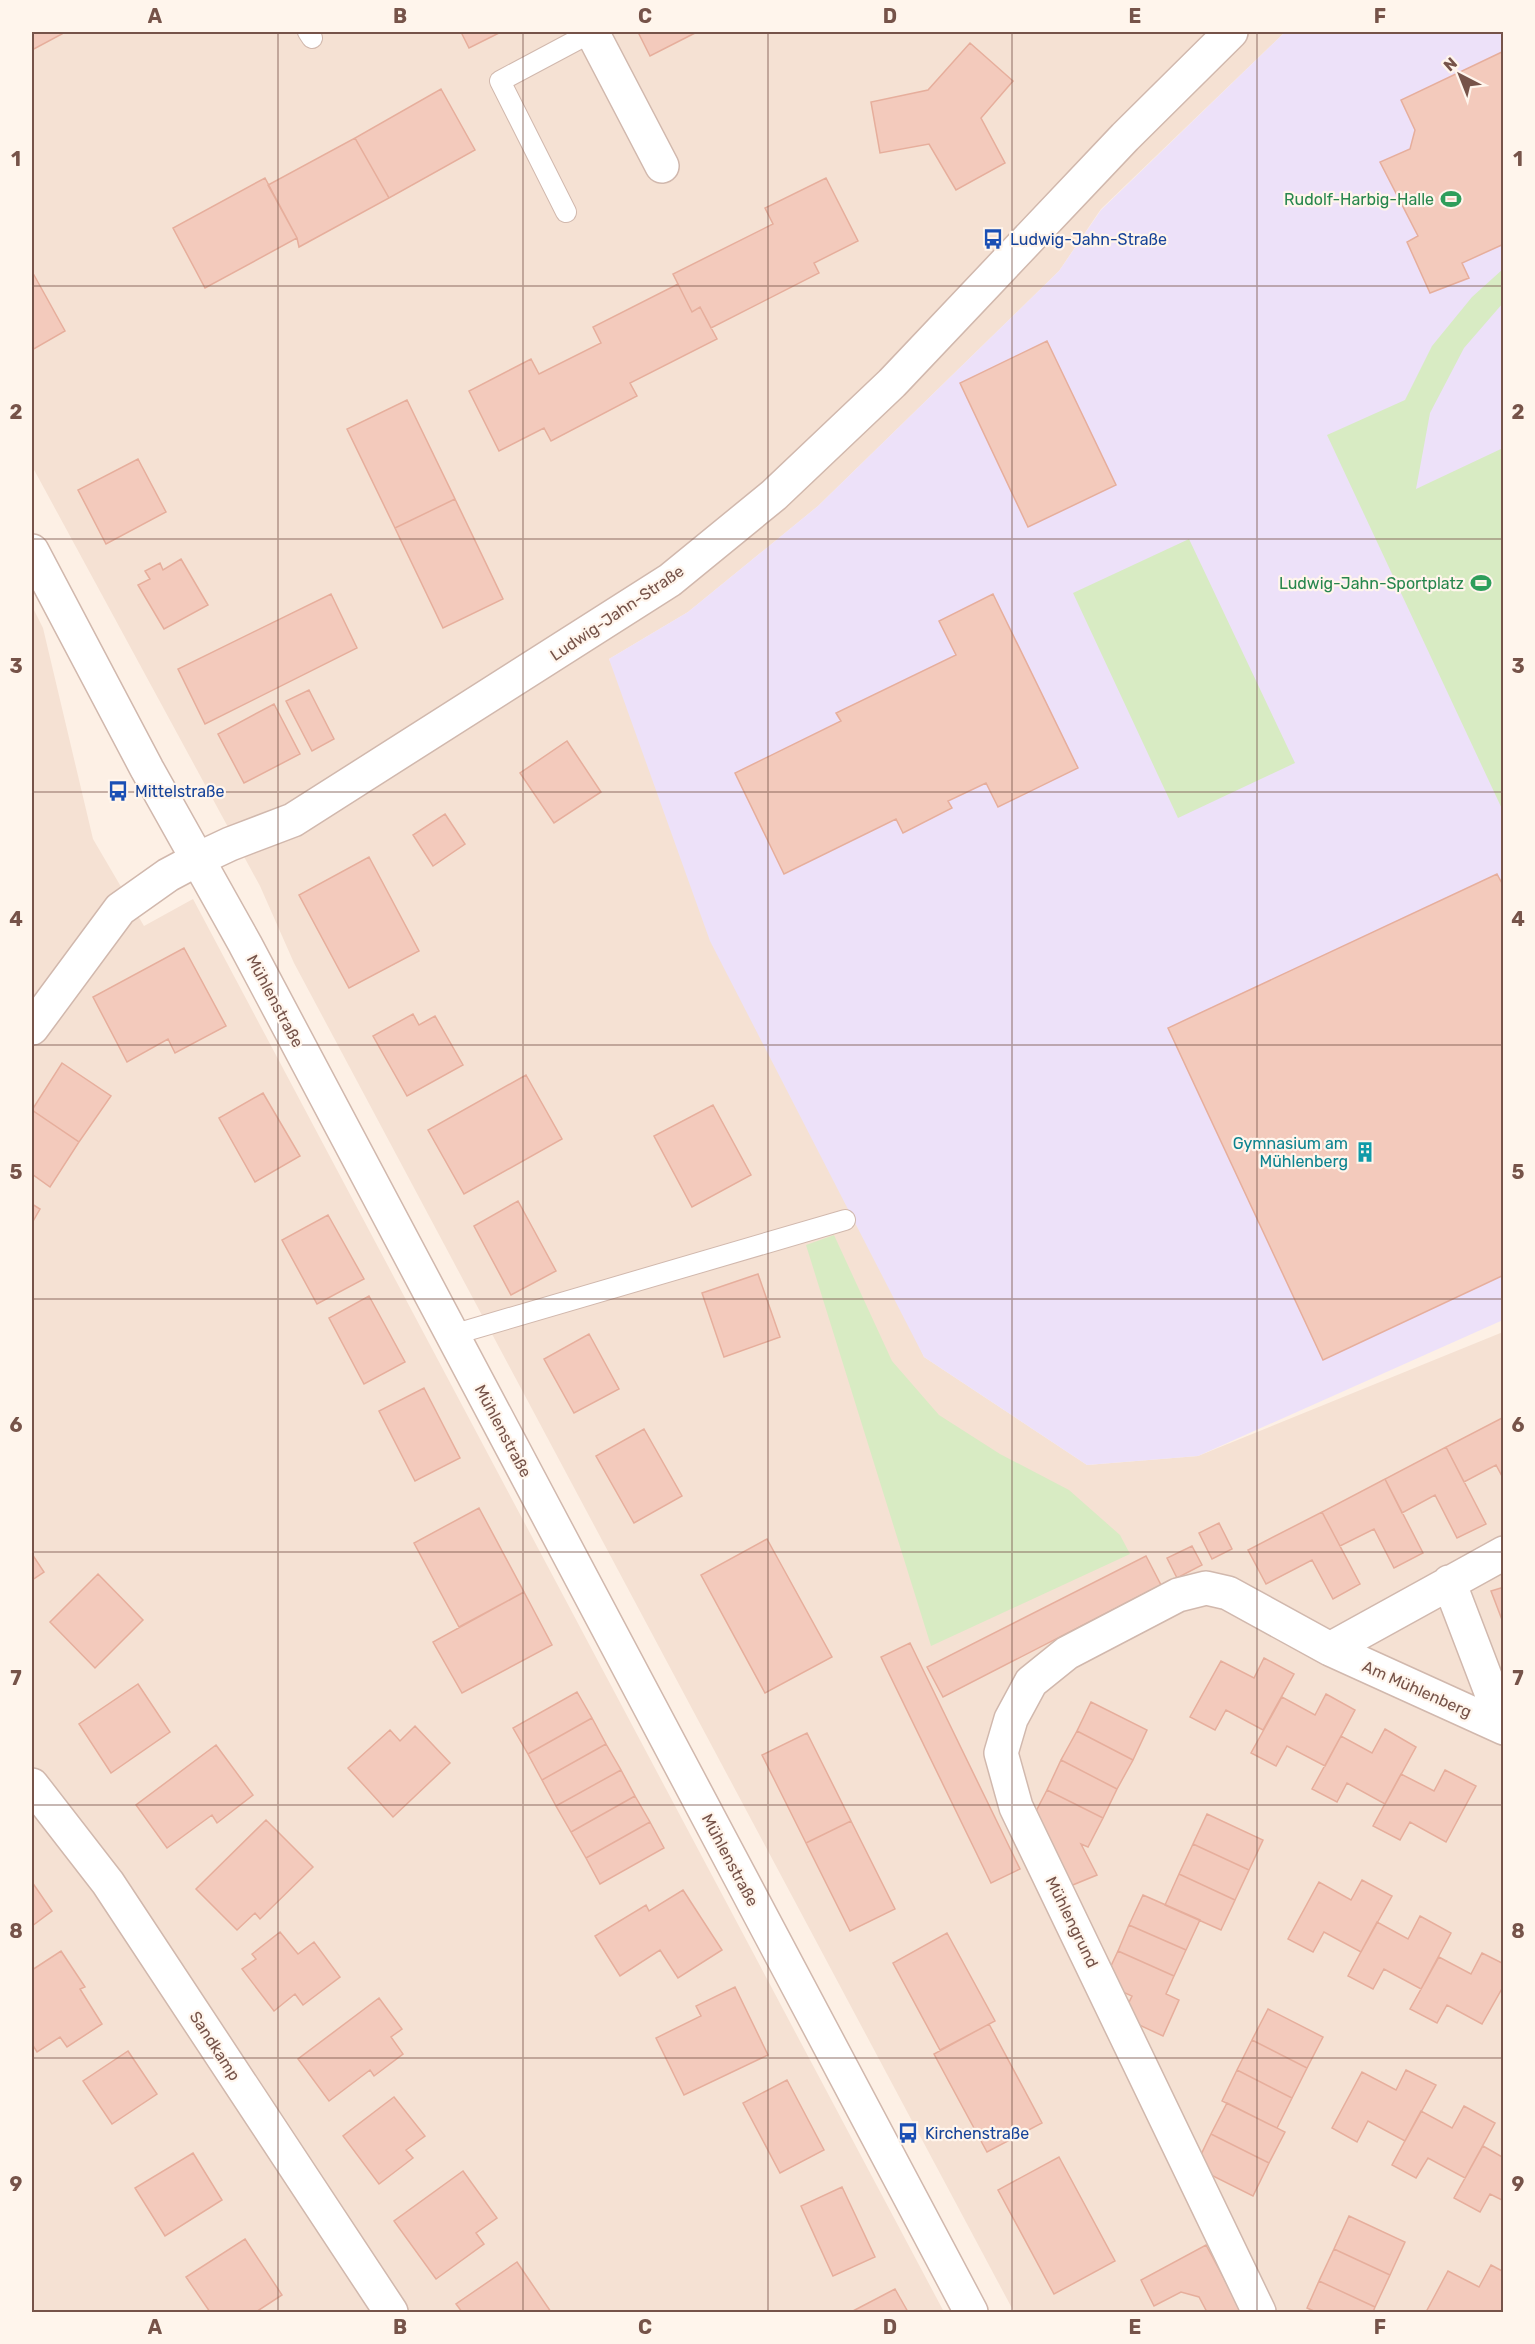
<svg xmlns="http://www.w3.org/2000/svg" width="1535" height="2344" font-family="Rubik,sans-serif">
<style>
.residential{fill:#f5e1d3}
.education{fill:#ede1f9}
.green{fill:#d8ebc3}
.building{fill:#f3cabc;stroke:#e6ae9c;stroke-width:1.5}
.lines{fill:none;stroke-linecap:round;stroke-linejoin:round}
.service-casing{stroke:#d1b8ad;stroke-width:22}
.minor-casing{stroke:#d1b8ad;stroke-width:36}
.tertiary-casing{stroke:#d1b8ad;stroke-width:36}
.service{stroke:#fff;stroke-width:20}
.minor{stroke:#fff;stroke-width:33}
.tertiary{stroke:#fff;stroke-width:33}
.grid{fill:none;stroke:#765349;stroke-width:1.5;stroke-opacity:0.55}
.labels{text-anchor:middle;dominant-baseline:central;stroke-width:4.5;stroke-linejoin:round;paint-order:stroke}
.leisure-label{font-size:16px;fill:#27864d;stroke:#fff5ec;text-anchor:end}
.transit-label{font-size:16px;fill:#164399;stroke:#fff5ec;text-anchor:start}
.street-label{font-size:16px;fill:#765349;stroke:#fff5ec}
.culture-label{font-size:16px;fill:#0d838f;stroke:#fff5ec;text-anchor:end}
.neatline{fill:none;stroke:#765349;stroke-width:2}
.grid-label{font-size:20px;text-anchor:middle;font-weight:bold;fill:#765349}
</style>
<rect width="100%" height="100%" fill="#fdf0e5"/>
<!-- residential -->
<path class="residential" d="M32,32H1285L1101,209L1059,271L818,506L688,612L609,659L924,1357L1087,1465L1198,1456L1503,1332V2312H1014L294,963L260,886L32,466Z
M32,606L43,628L93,839L144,926L193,899L944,2312H32Z"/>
<!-- education -->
<path class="education" d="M1285,32H1503V1320L1198,1456L1087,1465L924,1357L710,941L609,659L688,612L818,506L1059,271L1101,210Z"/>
<!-- green -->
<path class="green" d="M1503,269V303L1464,348L1430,413L1416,489L1503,448V811L1327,435L1405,400L1432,346L1472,297Z
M1189,539L1295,763L1178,818L1073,593Z
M834,1235L892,1361L939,1415L1000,1454L1069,1490L1120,1535L1130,1554L931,1646L806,1245Z"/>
<!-- building -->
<path class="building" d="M32,32H61L62,34L32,50Z
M461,32H501L469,48Z
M638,32H697L650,56Z
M970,43L1013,81L981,118L1005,163L956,190L929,144L880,153L871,102L928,90Z
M1504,51V244L1462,263L1469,278L1430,293L1407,242L1418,236L1380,162L1410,149L1415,130L1401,100Z
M441,89L475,150L389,198L355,138Z
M355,138L389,198L299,247L297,238L268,185Z
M265,178L297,238L205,288L173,228Z
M826,178L858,241L814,263L819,273L711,328L700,307L692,312L673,274L773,224L765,208Z
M34,275L65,331L32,350V276Z
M678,284L692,312L700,307L717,339L630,383L637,396L551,441L544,428L499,451L469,391L531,359L539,374L601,343L593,327Z
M1047,341L1116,485L1028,527L960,383Z
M407,400L455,499L395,528L347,429Z
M138,459L166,512L106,544L78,490Z
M455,499L503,599L443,628L395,528Z
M181,559L208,605L164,629L138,585L150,579L145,571L160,563L163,570Z
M331,594L357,648L205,724L178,669Z
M993,594L1078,768L998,807L986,783L948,801L952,808L903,833L896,819L784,874L735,773L841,721L836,713L956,655L939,621Z
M309,690L334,739L312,751L286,701Z
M274,704L300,754L244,783L218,734Z
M567,741L601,792L554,823L520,773Z
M445,814L465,844L433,866L413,835Z
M369,857L419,951L349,988L299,895Z
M1497,874L1504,887V1275L1323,1360L1168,1028Z
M184,948L226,1026L175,1053L168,1039L127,1062L93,997Z
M413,1014L419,1025L435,1016L463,1065L407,1096L373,1036Z
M62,1063L111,1096L79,1142L32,1110Z
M526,1075L562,1139L464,1194L428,1130Z
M263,1093L300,1156L255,1182L219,1118Z
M713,1105L751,1175L692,1207L654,1136Z
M32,1110L79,1142L50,1187L32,1174Z
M518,1201L556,1271L511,1295L474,1226Z
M32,1204L40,1209L32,1223Z
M328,1215L364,1279L317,1304L282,1240Z
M758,1274L780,1337L724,1357L702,1293Z
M369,1296L405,1362L364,1384L329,1318Z
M589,1334L619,1389L574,1413L544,1359Z
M424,1388L460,1458L415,1481L379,1411Z
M1504,1417V1480L1496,1465L1464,1482L1446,1447Z
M644,1429L682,1496L634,1523L596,1456Z
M1446,1447L1486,1524L1457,1538L1435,1495L1402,1513L1385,1479Z
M1385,1479L1423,1553L1394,1568L1374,1529L1340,1546L1322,1512Z
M479,1508L524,1592L459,1627L414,1543Z
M1322,1512L1360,1584L1333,1599L1312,1560L1266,1584L1248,1550Z
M1219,1523L1232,1549L1212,1559L1199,1533Z
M767,1539L832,1657L765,1693L701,1575Z
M1192,1546L1202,1565L1177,1578L1167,1558Z
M32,1554L44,1572L32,1580Z
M1146,1556L1161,1585L943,1697L927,1667Z
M98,1574L143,1620L95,1668L50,1622Z
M1504,1587V1625L1491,1591Z
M524,1592L552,1645L462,1693L433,1642Z
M910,1643L1020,1869L991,1883L881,1657Z
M1264,1658L1294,1674L1263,1730L1226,1710L1215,1730L1190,1717L1221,1661L1254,1678Z
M138,1684L170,1732L111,1773L79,1724Z
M577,1692L592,1718L528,1754L513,1728Z
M1326,1694L1355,1710L1325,1766L1287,1746L1276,1766L1251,1753L1282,1697L1315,1715Z
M1091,1702L1147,1730L1133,1760L1077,1731Z
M592,1718L606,1744L542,1780L528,1754Z
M415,1726L450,1763L393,1817L348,1768L390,1730L400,1741Z
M1385,1729L1416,1747L1385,1804L1347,1783L1337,1802L1312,1789L1341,1736L1372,1753Z
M1077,1731L1133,1760L1117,1789L1061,1760Z
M807,1733L851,1821L806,1843L762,1755Z
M606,1744L621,1770L556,1806L542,1780Z
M216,1745L253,1795L217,1823L212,1815L167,1848L136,1805Z
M1061,1760L1117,1789L1103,1818L1047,1790Z
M621,1770L635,1796L571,1832L556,1806Z
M1445,1770L1476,1786L1446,1842L1410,1822L1400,1840L1373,1826L1401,1774L1434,1791Z
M1047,1790L1103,1818L1088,1847L1081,1844L1097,1875L1063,1889L1032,1819Z
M635,1796L650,1822L586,1858L571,1832Z
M1207,1814L1263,1840L1249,1870L1193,1844Z
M266,1820L313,1867L260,1919L255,1913L237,1930L196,1889Z
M851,1821L895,1909L850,1931L806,1843Z
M650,1822L664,1848L600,1884L586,1858Z
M1193,1844L1249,1870L1235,1900L1179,1874Z
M1179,1874L1235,1900L1221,1930L1165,1905Z
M1362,1880L1392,1896L1361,1952L1324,1932L1313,1952L1288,1939L1319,1882L1351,1900Z
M32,1882L52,1911L32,1926Z
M683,1890L722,1950L678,1978L660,1950L620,1976L595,1936L646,1905L649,1911Z
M1143,1895L1200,1920L1186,1950L1129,1925Z
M1420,1916L1451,1933L1421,1989L1384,1969L1373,1989L1348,1976L1377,1922L1408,1939Z
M1129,1925L1186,1950L1174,1976L1118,1951Z
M280,1932L298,1954L314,1942L340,1977L303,2005L295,1994L274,2011L242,1969L256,1959L252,1954Z
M947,1933L995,2021L940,2050L893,1963Z
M61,1951L85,1987L80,1989L102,2024L67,2047L60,2037L37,2052L32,2044V1970Z
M1118,1951L1174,1976L1166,1994L1179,2000L1163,2036L1122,2017L1132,1996L1103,1983Z
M1482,1953L1504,1964V1985L1482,2024L1447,2005L1437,2023L1410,2009L1439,1957L1471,1974Z
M735,1987L768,2055L684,2095L656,2038L701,2016L696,2006Z
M379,1998L402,2029L391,2037L403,2054L374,2076L370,2070L329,2101L298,2059Z
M1268,2009L1323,2037L1307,2068L1252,2040Z
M989,2024L1042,2123L987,2152L934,2054Z
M1252,2040L1307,2068L1292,2098L1237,2070Z
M128,2051L157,2094L112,2124L83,2081Z
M1237,2070L1292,2098L1277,2128L1222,2101Z
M1406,2070L1436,2085L1405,2141L1368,2121L1357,2142L1332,2128L1362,2072L1396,2090Z
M787,2080L824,2150L780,2173L743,2103Z
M394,2097L425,2136L406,2150L413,2158L379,2184L343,2136Z
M1227,2103L1285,2132L1269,2163L1211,2134Z
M1464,2106L1495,2123L1465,2178L1428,2158L1416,2178L1392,2165L1421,2111L1452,2128Z
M1211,2134L1269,2163L1253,2196L1195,2167Z
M1483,2146L1504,2158V2201L1490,2194L1480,2212L1454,2198Z
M193,2153L222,2200L165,2236L135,2188Z
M1059,2157L1115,2261L1054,2294L998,2190Z
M463,2171L497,2218L476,2233L484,2244L436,2279L394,2221Z
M842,2187L875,2257L833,2276L801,2206Z
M1349,2216L1405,2242L1390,2275L1334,2249Z
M245,2239L282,2295L256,2312H210L186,2277Z
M1206,2245L1241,2310L1237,2312H1207L1199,2297L1181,2292L1154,2306L1141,2280Z
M1334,2249L1390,2275L1375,2307L1319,2281Z
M517,2262L551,2312H462L456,2304Z
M1491,2265L1504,2272V2312H1426L1448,2271L1479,2287Z
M1319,2281L1375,2307L1373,2312H1316L1307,2308Z
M895,2289L908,2312H851Z"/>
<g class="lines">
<!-- service casing -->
<g class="service-casing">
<path id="service" d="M308,32L312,38
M566,212L500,81L592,32
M452,1335L845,1220"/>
</g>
<!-- minor casing -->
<g class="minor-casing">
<path id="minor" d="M592,32L662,166
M32,1028L120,909L168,875L198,859L230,844L293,820L670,580L774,495L892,383L1125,137L1231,32
M1449,1582L1504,1726
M1330,1649L1504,1553
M32,1785L108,1883L391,2312
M1259,2312L1016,1807L1001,1753L1011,1719L1031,1682L1067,1653L1178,1595L1206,1588L1228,1593L1330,1649L1504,1728"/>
</g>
<!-- tertiary casing -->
<g class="tertiary-casing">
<path id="tertiary" d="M32,551L147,769L245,944L971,2312"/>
</g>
<!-- service -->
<use href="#service" class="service"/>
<!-- minor -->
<use href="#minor" class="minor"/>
<!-- tertiary -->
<use href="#tertiary" class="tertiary"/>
</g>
<!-- grid -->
<path class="grid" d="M278,32V2312M523,32V2312M768,32V2312M1012,32V2312M1257,32V2312M32,286H1504M32,539H1504M32,792H1504M32,1045H1504M32,1299H1504M32,1552H1504M32,1805H1504M32,2058H1504"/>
<!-- icons -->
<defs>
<g id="stadium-bare" transform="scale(1.62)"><path d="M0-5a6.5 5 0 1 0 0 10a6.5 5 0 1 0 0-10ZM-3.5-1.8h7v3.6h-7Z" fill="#2e9e5b" stroke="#fff5ec" stroke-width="2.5" paint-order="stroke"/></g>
<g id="bus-bare" transform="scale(1.62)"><path d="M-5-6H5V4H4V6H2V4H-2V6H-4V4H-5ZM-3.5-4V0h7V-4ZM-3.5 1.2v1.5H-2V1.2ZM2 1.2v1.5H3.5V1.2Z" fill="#1a4fb4" stroke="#fff5ec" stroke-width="2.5" paint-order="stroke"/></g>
<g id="building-bare" transform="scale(1.62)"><path d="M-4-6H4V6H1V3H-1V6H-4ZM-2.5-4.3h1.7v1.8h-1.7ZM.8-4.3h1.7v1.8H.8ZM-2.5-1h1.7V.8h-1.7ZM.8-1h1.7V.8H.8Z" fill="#0f9aa8" stroke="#fff5ec" stroke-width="2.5" paint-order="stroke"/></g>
</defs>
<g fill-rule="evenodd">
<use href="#stadium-bare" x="1451" y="199"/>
<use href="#bus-bare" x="993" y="239"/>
<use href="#stadium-bare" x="1481" y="583"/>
<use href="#bus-bare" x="118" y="791"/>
<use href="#building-bare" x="1365" y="1152"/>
<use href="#bus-bare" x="908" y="2133"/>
</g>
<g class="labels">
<!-- leisure labels -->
<g class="leisure-label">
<text x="1434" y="199">Rudolf-Harbig-Halle</text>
<text x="1464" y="583">Ludwig-Jahn-Sportplatz</text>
</g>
<!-- transit labels -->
<g class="transit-label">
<text x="1010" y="239">Ludwig-Jahn-Straße</text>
<text x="135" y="791">Mittelstraße</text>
<text x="925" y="2133">Kirchenstraße</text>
</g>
<!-- street labels -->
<g class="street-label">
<text transform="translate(617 613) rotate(-34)">Ludwig-Jahn-Straße</text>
<text transform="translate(275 1001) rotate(62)">Mühlenstraße</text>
<text transform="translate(503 1431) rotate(62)">Mühlenstraße</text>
<text transform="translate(1417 1689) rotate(24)">Am Mühlenberg</text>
<text transform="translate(730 1860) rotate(62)">Mühlenstraße</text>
<text transform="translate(1072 1922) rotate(64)">Mühlengrund</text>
<text transform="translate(215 2046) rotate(57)">Sandkamp</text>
</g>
<!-- culture labels -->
<g class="culture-label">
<text x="1348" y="1143">Gymnasium am<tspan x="1348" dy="18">Mühlenberg</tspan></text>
</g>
</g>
<!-- border -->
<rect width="1535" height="2344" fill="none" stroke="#fff5ec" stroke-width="66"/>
<!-- north arrow -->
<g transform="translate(1460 75) rotate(318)" stroke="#fff5ec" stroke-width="4.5" paint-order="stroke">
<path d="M0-4.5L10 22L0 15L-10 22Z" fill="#765349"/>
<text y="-9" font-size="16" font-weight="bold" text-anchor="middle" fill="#765349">N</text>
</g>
<rect x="33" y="33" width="1469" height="2278" class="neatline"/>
<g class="grid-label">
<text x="155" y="23">A</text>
<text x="400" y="23">B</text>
<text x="645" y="23">C</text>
<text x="890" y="23">D</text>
<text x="1135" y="23">E</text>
<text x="1380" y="23">F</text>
<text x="16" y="166">1</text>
<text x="1518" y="166">1</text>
<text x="16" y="419">2</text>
<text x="1518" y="419">2</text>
<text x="16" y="673">3</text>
<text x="1518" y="673">3</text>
<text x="16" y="926">4</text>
<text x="1518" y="926">4</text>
<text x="16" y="1179">5</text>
<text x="1518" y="1179">5</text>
<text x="16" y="1432">6</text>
<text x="1518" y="1432">6</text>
<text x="16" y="1685">7</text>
<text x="1518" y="1685">7</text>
<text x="16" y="1938">8</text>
<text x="1518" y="1938">8</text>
<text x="16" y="2191">9</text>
<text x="1518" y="2191">9</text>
<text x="155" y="2334">A</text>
<text x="400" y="2334">B</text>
<text x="645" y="2334">C</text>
<text x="890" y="2334">D</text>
<text x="1135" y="2334">E</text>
<text x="1380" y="2334">F</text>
</g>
</svg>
